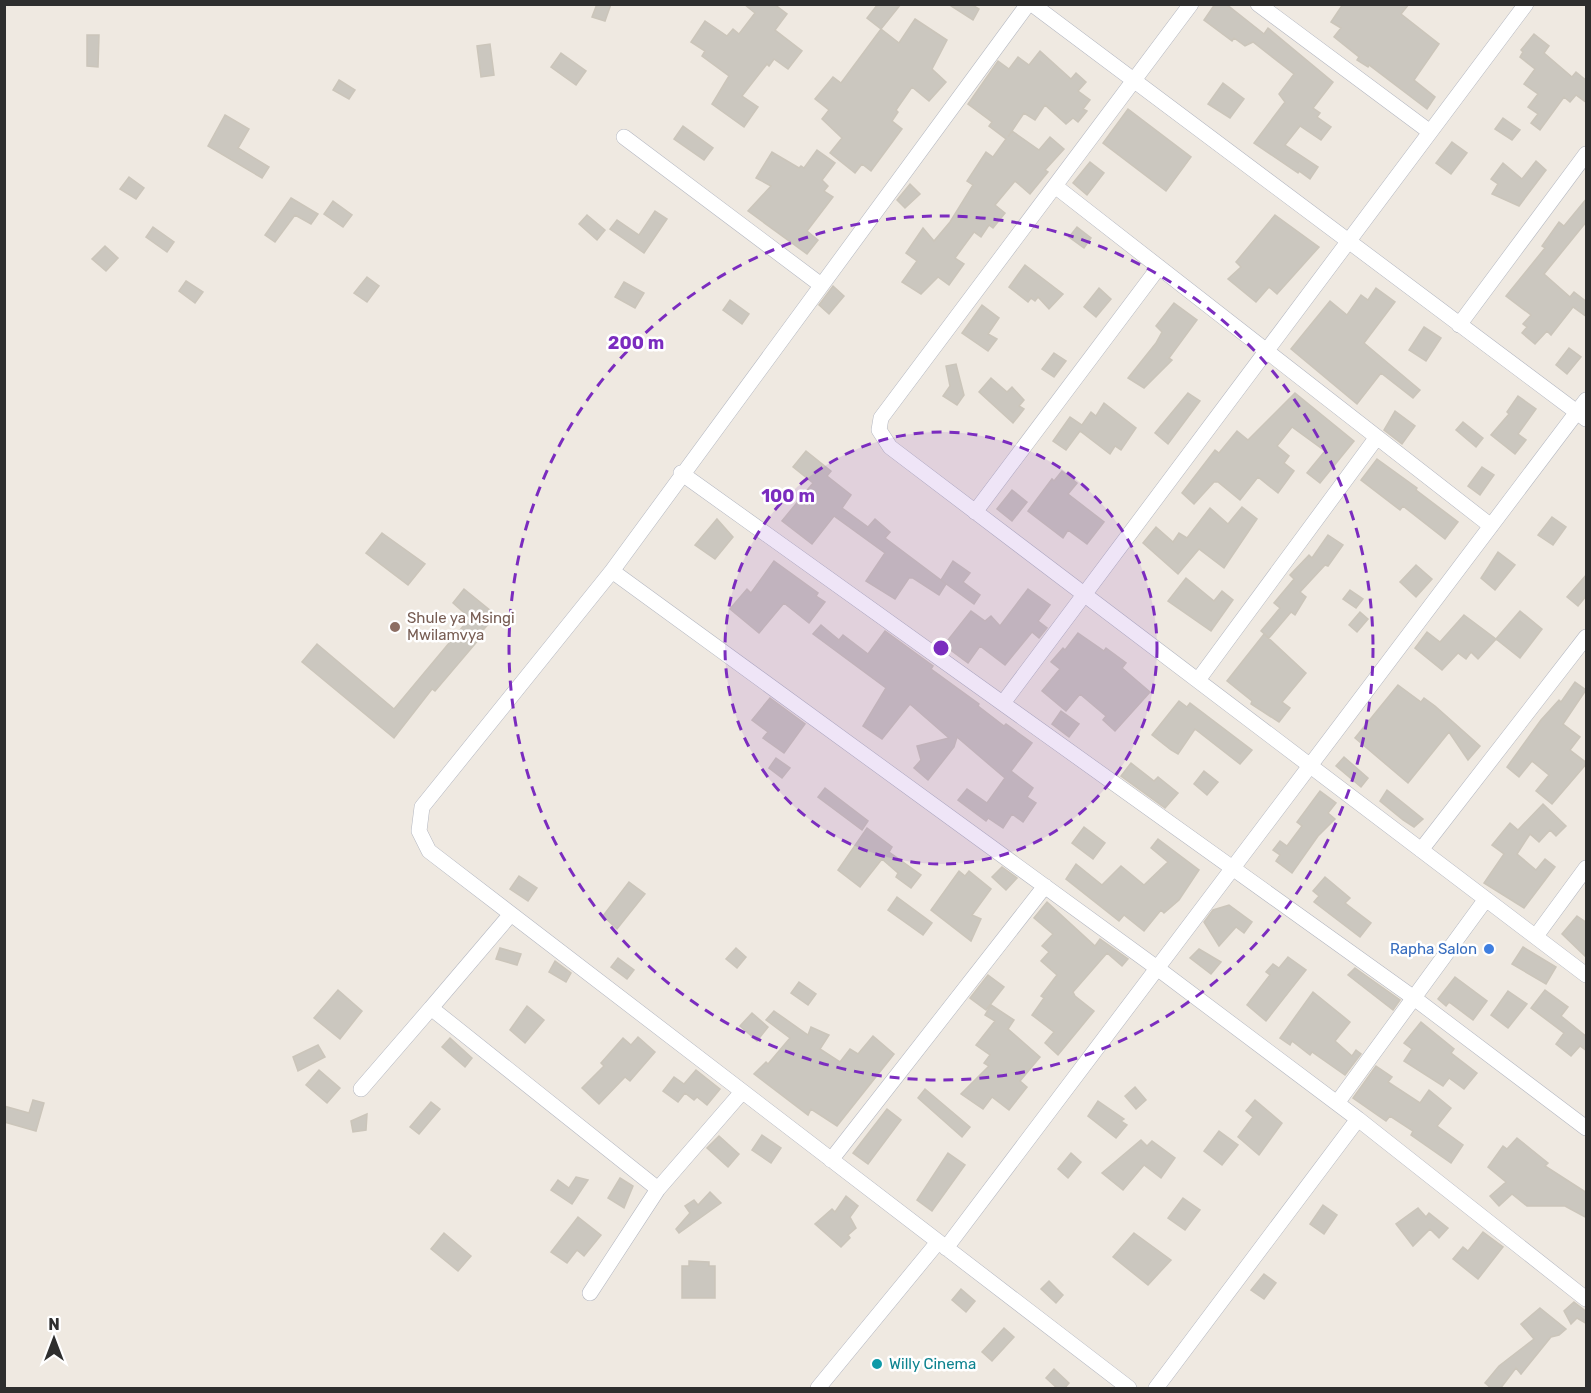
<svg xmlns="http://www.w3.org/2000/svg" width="1591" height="1393" font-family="Rubik,sans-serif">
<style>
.building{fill:#cbc7bf;stroke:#cbc5ba;stroke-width:1.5}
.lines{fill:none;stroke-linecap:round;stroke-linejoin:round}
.minor-casing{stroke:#b4b7c1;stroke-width:16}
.minor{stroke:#fff;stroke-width:15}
.ring{fill:none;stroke:#7b2cbf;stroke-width:3;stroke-dasharray:10 8}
.education-dot{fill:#8d6e63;stroke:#fff;stroke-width:2}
.shop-dot{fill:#3f7fe0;stroke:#fff;stroke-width:2}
.culture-dot{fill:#0f9aa8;stroke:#fff;stroke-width:2}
.labels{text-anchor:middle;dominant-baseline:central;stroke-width:5;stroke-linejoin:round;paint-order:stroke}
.education-label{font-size:15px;fill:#785e54;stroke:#fff;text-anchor:start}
.shop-label{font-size:15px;fill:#366cbe;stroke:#fff;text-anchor:end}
.culture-label{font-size:15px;fill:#0d838f;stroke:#fff;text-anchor:start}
.centre{fill:#7b2cbf;stroke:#fff;stroke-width:3}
.ring-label{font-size:18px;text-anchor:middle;font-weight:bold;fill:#7b2cbf;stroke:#fff;stroke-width:5;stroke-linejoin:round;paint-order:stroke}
</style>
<rect width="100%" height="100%" fill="#efe9e1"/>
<!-- building -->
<path class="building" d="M597,4H611L605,21L592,17Z
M744,4H774L787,14L775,30L802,51L788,69L774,59L769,66L767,64L742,96L758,107L744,127L712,104L729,76L702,56L705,51L691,42L705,21L727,36L733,29L739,34L755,13Z
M878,4H901L881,29L867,18Z
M948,4H971L979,9L973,20Z
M1215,4H1226L1264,34L1268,28L1333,82L1313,108L1320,113L1317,117L1331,127L1321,140L1300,126L1285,145L1318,167L1310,179L1299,171L1298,173L1254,143L1285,102L1279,94L1294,74L1253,42L1245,46L1234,38L1232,41L1204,20Z
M1343,4H1409L1401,14L1439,44L1414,80L1435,97L1427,109L1369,65L1368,67L1357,60L1359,57L1334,37L1341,28L1331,22Z
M915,19L947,40L932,69L946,82L929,101L912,87L896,110L898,112L892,121L902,129L871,171L862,164L855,173L830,153L842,138L822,119L829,110L815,99L833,77L841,83L881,29L899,43Z
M1534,34L1549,46L1544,53L1572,77L1576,72L1587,81V103L1576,95L1570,102L1564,97L1540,130L1531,123L1538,114L1528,107L1538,94L1524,84L1535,69L1520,57L1523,52L1521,50Z
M87,35H99L98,67L87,66Z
M490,44L494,75L481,77L477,46Z
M1040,51L1071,79L1076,73L1086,82L1078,91L1090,100L1083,109L1087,111L1078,122L1073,118L1066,124L1045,105L1035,120L1024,113L1008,137L1012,131L1039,150L1050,137L1064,149L1045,170L1048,172L1030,194L1015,181L995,205L1005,213L993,228L989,225L981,237L974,232L955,258L964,264L949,285L938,277L921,294L902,282L917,261L906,253L923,228L934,241L950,222L973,185L967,181L986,152L993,157L1006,139L989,126L992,122L968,104L998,61L1009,69L1018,57L1029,65Z
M561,53L586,71L576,85L551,67Z
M339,80L355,90L349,99L333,90Z
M1223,83L1244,99L1230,118L1208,104Z
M1128,109L1191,157L1166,191L1103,143Z
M225,115L249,129L238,148L269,167L262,178L208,146Z
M1503,118L1520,130L1512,140L1495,129Z
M683,126L713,148L704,160L674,139Z
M1452,142L1467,153L1451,174L1436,163Z
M817,150L835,163L822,180L828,186L824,191L833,197L807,231L818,240L807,254L748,211L771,186L756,178L772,152L799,168L801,166L804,168Z
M1536,161L1546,170L1519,206L1492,194L1498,184L1491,179L1503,163L1522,179Z
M1090,162L1104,173L1087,195L1073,183Z
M129,177L144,188L136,199L120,189Z
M910,184L920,194L905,208L897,200Z
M291,198L318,214L311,224L295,215L275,242L265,235Z
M1587,198V221L1544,274L1570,297L1574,292L1587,302V317L1573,307L1551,335L1547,331L1535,344L1522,333L1527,327L1523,324L1531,315L1506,296L1545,248L1542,246L1559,222L1564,226Z
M333,201L352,215L343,227L324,214Z
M655,211L667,219L644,253L610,229L617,220L639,235Z
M587,215L605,230L597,240L579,224Z
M1275,215L1319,247L1277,294L1269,287L1256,302L1228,279L1241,267L1236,262Z
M153,227L174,242L167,252L146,237Z
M1077,227L1091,238L1084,248L1069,237Z
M105,246L118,258L106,271L92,259Z
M1025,265L1063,294L1049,309L1038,297L1035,301L1031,298L1028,302L1009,287Z
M367,277L379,286L367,302L354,293Z
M186,281L203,292L195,303L179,291Z
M624,282L644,293L635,308L615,297Z
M833,286L844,296L829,314L819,305Z
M1099,288L1111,299L1096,317L1084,307Z
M1376,288L1395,302L1364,343L1420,390L1413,398L1381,373L1357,404L1291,349L1330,301L1347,315L1361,295L1368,300Z
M730,300L749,314L742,324L723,310Z
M1174,303L1197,320L1169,358L1172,360L1144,388L1128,378L1156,343L1162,332L1156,326Z
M982,305L999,318L988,334L997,339L988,351L962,333Z
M1424,327L1441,338L1426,361L1409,350Z
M1569,348L1581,357L1567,374L1556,365Z
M1054,353L1066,361L1054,377L1042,369Z
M956,364L964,395L957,405L943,396L950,386L946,366Z
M991,378L1007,392L1012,387L1024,400L1019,406L1024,409L1013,423L979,392Z
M1188,393L1200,401L1168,444L1155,433Z
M1295,393L1354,441L1320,483L1307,473L1325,451L1292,427L1277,446L1289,456L1284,463L1294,471L1278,493L1258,477L1240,500L1218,482H1214L1194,504L1182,493L1215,450L1219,453L1237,431L1248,440Z
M1518,396L1536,409L1518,434L1526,440L1515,454L1491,435L1509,414L1507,412Z
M1104,403L1136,428L1121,450L1115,446L1110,454L1080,431L1066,450L1053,441L1070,417L1082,425L1091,412L1096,416Z
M1395,411L1415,426L1402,444L1384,430Z
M1463,422L1483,438L1476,447L1456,430Z
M806,451L831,471L827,476L851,495L842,508L868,527L875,519L890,532L885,538L946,584L939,595L913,578H909L895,599L866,581L885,553L834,516L812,544L782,521L813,483L793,467Z
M1377,459L1417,488L1416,490L1458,522L1445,539L1403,506L1400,510L1361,480Z
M1482,467L1494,475L1480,495L1468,486Z
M1062,471L1077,483L1068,494L1104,522L1087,544L1068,530L1063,538L1028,511L1052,479L1054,481Z
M1012,490L1027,502L1012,521L997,509Z
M1242,507L1257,519L1224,568L1199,549L1178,574L1143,543L1156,527L1173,542L1179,533L1187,538L1210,508L1228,524Z
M1552,517L1566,527L1553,545L1538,535Z
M717,519L733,537L715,559L695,545Z
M382,533L425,564L408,585L366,553Z
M1328,535L1343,545L1328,566L1325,565L1300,592L1306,597L1295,615L1291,612L1269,638L1261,631L1280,608L1274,603L1294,579L1290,575L1309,555L1312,558Z
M1498,552L1515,565L1495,590L1481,578Z
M774,561L818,593L816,596L825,602L809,623L784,603L759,633L730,609L747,589L751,593Z
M953,561L970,573L963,582L980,595L974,604L941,580Z
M1416,565L1432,579L1416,597L1400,582Z
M1587,574V595L1578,606L1567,597Z
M1186,578L1214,601L1222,591L1233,600L1211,631L1168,601Z
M464,589L496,615L478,636L480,638L435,691L432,689L394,738L302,662L317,644L394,709L470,618L453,603Z
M1028,589L1050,605L1038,621L1047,628L1039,638L1032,632L1005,665L980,646L968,663L944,645L971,611L985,621L991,616L1000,626Z
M1350,590L1363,599L1356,608L1343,599Z
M1520,611L1542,629L1520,658L1496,639Z
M1360,612L1368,619L1357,632L1349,625Z
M1464,615L1496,639L1478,659L1471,652L1466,659L1458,653L1442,670L1415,648L1427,632L1440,642Z
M821,625L839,640L843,635L868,654L885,631L933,666L931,669L979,704L978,706L1004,726L1006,724L1032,743L1011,771L1033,788L1027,797L1036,803L1023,822L1012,814L1003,828L988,818L986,821L958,800L967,789L987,803L1005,778L957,737L954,747L928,780L914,768L921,760L917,746L949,738L910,704L882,739L863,726L886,688L813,634Z
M1078,633L1104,651L1106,648L1126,663L1122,668L1150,692L1115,731L1103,720L1106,716L1080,694L1066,711L1042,691L1060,669L1051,662L1063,648L1065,650Z
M1264,634L1306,673L1282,702L1290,708L1279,722L1251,704L1252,701L1227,681Z
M1575,682L1586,690L1563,724L1580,737L1570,750L1587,763L1552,804L1536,791L1549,775L1532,761L1519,777L1507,767L1541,720L1559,700L1561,702Z
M1398,685L1421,702L1424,698L1435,706L1480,746L1468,760L1449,732L1408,783L1355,738Z
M770,698L805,724L784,753L763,738L768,732L752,720Z
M1179,701L1187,707L1190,703L1252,750L1240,764L1195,729L1178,754L1171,750L1152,735Z
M1061,711L1079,724L1069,737L1052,724Z
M1344,757L1368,778L1361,787L1336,766Z
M776,758L790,768L782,778L769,768Z
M1131,763L1154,781L1158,777L1178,793L1165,808L1121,776Z
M1204,771L1218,782L1207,795L1194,784Z
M825,788L868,821L862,830L818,797Z
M1387,790L1407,806L1423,819L1414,827L1403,820L1380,801Z
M1320,791L1336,803L1328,813L1335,819L1318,836L1292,873L1276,861L1280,855L1273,850L1280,841L1287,846L1302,826L1297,822Z
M1543,804L1566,826L1556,836L1550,830L1539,842L1530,834L1517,854L1536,870L1545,859L1555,867L1524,908L1484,883L1504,854L1492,845L1510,823L1518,830Z
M1084,827L1105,843L1093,859L1072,843Z
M867,828L892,847L889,852L921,875L911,888L896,877L898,873L882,859L860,887L838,870Z
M1158,839L1199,870L1179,900L1164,913L1161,910L1144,931L1124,915L1119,921L1066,879L1076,864L1102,885L1121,866L1144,885L1168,862L1151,848Z
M1002,867L1017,878L1006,890L992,877Z
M959,871L965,876L969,871L991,889L972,915L981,919L971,941L931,910Z
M519,876L537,888L528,901L510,889Z
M1325,877L1350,898L1345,903L1371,923L1360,937L1314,902L1319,896L1313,891Z
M629,882L645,894L617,929L603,916Z
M897,897L932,923L923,935L888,910Z
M1047,902L1095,946L1100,939L1128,959L1122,966L1107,953L1073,992L1075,996L1094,1011L1058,1055L1045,1043L1054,1032L1032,1015L1044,998L1041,996L1057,975L1041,961L1049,952L1042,946L1053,934L1034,918Z
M1229,905L1252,922L1244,933L1236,927L1219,946L1204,922L1213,910Z
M1577,916L1587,923V958L1562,934Z
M1523,947L1556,967L1546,984L1512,964Z
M500,948L521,954L517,965L496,959Z
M736,948L746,957L737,968L726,959Z
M1199,949L1221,962L1211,974L1190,958Z
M1288,957L1306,970L1266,1021L1247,1005L1270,975L1266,972L1273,964L1279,968Z
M618,958L634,970L627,979L611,967Z
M555,961L571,973L566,982L549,972Z
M1355,968L1400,1000L1393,1010L1348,975Z
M988,975L1004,987L986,1010L970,998Z
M1455,977L1487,1001L1473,1020L1449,1002L1446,1006L1438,999Z
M799,982L816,994L808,1005L791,993Z
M338,990L362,1011L340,1039L314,1018Z
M1545,990L1568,1007L1561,1016L1587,1037V1051L1580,1046L1571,1056L1556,1044L1564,1033L1531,1008Z
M1508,991L1527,1004L1508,1028L1491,1015Z
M1313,992L1350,1022L1335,1041L1352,1056L1356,1050L1361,1054L1345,1075L1312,1052L1310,1055L1292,1041L1290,1045L1280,1038Z
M991,1005L1014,1020L1008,1029L1040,1057L1020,1081L1027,1087L1009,1110L992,1097L983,1109L961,1094L989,1066L984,1063L990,1055L976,1045L995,1021L985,1015Z
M527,1006L544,1020L525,1043L510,1030Z
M774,1011L808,1035L811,1027L829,1035L820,1049L840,1062L850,1049L858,1054L873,1036L894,1054L837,1126L811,1109L808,1115L754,1074L766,1062L768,1064L790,1038L766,1020Z
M752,1013L768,1027L757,1041L740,1026Z
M1421,1022L1454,1049L1451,1053L1477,1073L1464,1089L1449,1078L1443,1086L1404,1061L1412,1049L1404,1043Z
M638,1037L655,1052L630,1081L625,1077L599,1104L582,1088L604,1066L601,1063L623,1038L631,1045Z
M450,1038L472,1058L465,1067L442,1047Z
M318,1045L325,1057L298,1071L293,1057Z
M1376,1066L1392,1077L1388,1082L1420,1103L1429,1090L1451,1108L1437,1126L1463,1145L1451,1163L1411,1135L1413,1131L1390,1116L1386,1121L1353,1098Z
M319,1070L340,1088L327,1103L306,1085Z
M696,1070L720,1089L707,1105L697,1097L694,1100L685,1093L678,1102L663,1091L674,1077L684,1084Z
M1135,1087L1146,1100L1136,1109L1125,1096Z
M925,1089L970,1127L962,1137L918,1098Z
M33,1100L44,1103L36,1131L4,1122V1106L29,1113Z
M1255,1100L1282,1123L1259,1155L1238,1137L1253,1117L1246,1111Z
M1098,1101L1124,1119L1121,1121L1127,1125L1116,1138L1088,1116Z
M431,1102L440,1109L419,1134L410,1127Z
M887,1109L901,1120L868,1164L853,1153Z
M367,1114L366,1130L353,1132L351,1121Z
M1219,1131L1238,1145L1222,1165L1204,1151Z
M762,1135L781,1148L771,1163L752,1150Z
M719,1136L739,1154L728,1167L707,1148Z
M1517,1138L1548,1163L1545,1166L1587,1193V1218L1565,1206H1527L1512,1194L1499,1206L1490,1196L1506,1182L1488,1167L1503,1146L1507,1149Z
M1141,1140L1147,1146L1152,1141L1175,1158L1161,1178L1144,1165L1123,1190L1102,1173Z
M948,1153L965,1165L932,1211L917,1200Z
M1071,1153L1081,1162L1068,1178L1058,1169Z
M576,1177L588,1180L572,1204L551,1190L558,1180L569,1188Z
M620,1178L633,1186L624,1208L608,1198Z
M710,1192L721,1203L679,1233L676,1229L690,1213L685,1206L694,1200L698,1205Z
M846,1196L858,1206L850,1217L856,1228L848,1235L850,1238L841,1247L815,1224L832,1209L835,1212Z
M1183,1198L1200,1210L1185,1230L1168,1218Z
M1323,1205L1337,1215L1324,1234L1310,1224Z
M1418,1208L1426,1217L1429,1213L1448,1228L1439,1238L1430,1229L1413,1246L1396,1224Z
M578,1217L601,1235L584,1256L577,1250L567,1263L551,1252Z
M1483,1232L1503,1247L1478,1279L1453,1259L1463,1247L1468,1251Z
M444,1233L471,1256L458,1271L431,1249Z
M1134,1233L1171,1260L1148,1285L1113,1257Z
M689,1261L709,1262V1266H715V1298H682V1266H689Z
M1264,1274L1276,1283L1264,1299L1251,1290Z
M1049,1281L1063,1295L1056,1303L1041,1289Z
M961,1289L975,1301L966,1312L952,1300Z
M1574,1302L1587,1312V1324L1577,1318L1571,1324L1564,1311Z
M1540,1308L1566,1329L1559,1335L1551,1337L1521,1374L1516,1368L1500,1389H1492L1485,1383L1499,1366L1534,1339L1521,1324Z
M1004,1328L1014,1337L992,1361L982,1352Z
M1054,1369L1069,1383L1064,1389H1058L1046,1378Z"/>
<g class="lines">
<!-- minor casing -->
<g class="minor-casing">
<path id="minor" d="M1028,4L612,571L422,807L419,831L429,851L1129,1388
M1032,4L1586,419
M1191,4L881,418L879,430L890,447L1586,975
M1258,4L1430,132
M624,137L821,285
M1055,186L1491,526
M1459,325L1586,154
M681,473L1414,998L1586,1128
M975,512L1159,267
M612,571L1157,968L1358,1119L1586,1299
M1198,680L1377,437
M1003,703L1526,4
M1421,850L1586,637
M511,914L431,1008L658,1189L742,1092
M1536,936L1586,868
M361,1089L431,1008
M1337,1103L1486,899
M831,1160L1045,886
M946,1248L1586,400
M590,1293L658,1189
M818,1388L938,1242
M1156,1388L1358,1119"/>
</g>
<!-- minor -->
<use href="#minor" class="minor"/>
</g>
<!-- distance rings -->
<circle cx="941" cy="648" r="216" fill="#7b2cbf" fill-opacity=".12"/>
<g class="ring">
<circle cx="941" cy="648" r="216"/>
<circle cx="941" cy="648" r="432"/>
</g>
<!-- markers -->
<circle class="education-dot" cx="395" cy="627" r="6"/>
<circle class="shop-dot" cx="1489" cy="949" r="6"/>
<circle class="culture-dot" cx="877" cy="1364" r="6"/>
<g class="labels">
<!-- education labels -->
<g class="education-label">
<text x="407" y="618">Shule ya Msingi<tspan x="407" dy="17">Mwilamvya</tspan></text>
</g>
<!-- shop labels -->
<g class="shop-label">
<text x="1477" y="949">Rapha Salon</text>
</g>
<!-- culture labels -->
<g class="culture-label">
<text x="889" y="1364">Willy Cinema</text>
</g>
</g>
<circle cx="941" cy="648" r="9" class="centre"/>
<g class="ring-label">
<text x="636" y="349">200 m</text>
<text x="788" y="502">100 m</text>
</g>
<!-- border -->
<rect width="1591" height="1393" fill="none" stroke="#2e2e2e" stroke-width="12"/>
<!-- north arrow -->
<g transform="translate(54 1339)" stroke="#ffffff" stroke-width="4.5" paint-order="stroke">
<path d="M0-4.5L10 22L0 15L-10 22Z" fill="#2e2e2e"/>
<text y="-9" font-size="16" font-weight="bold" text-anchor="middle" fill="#2e2e2e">N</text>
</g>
</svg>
